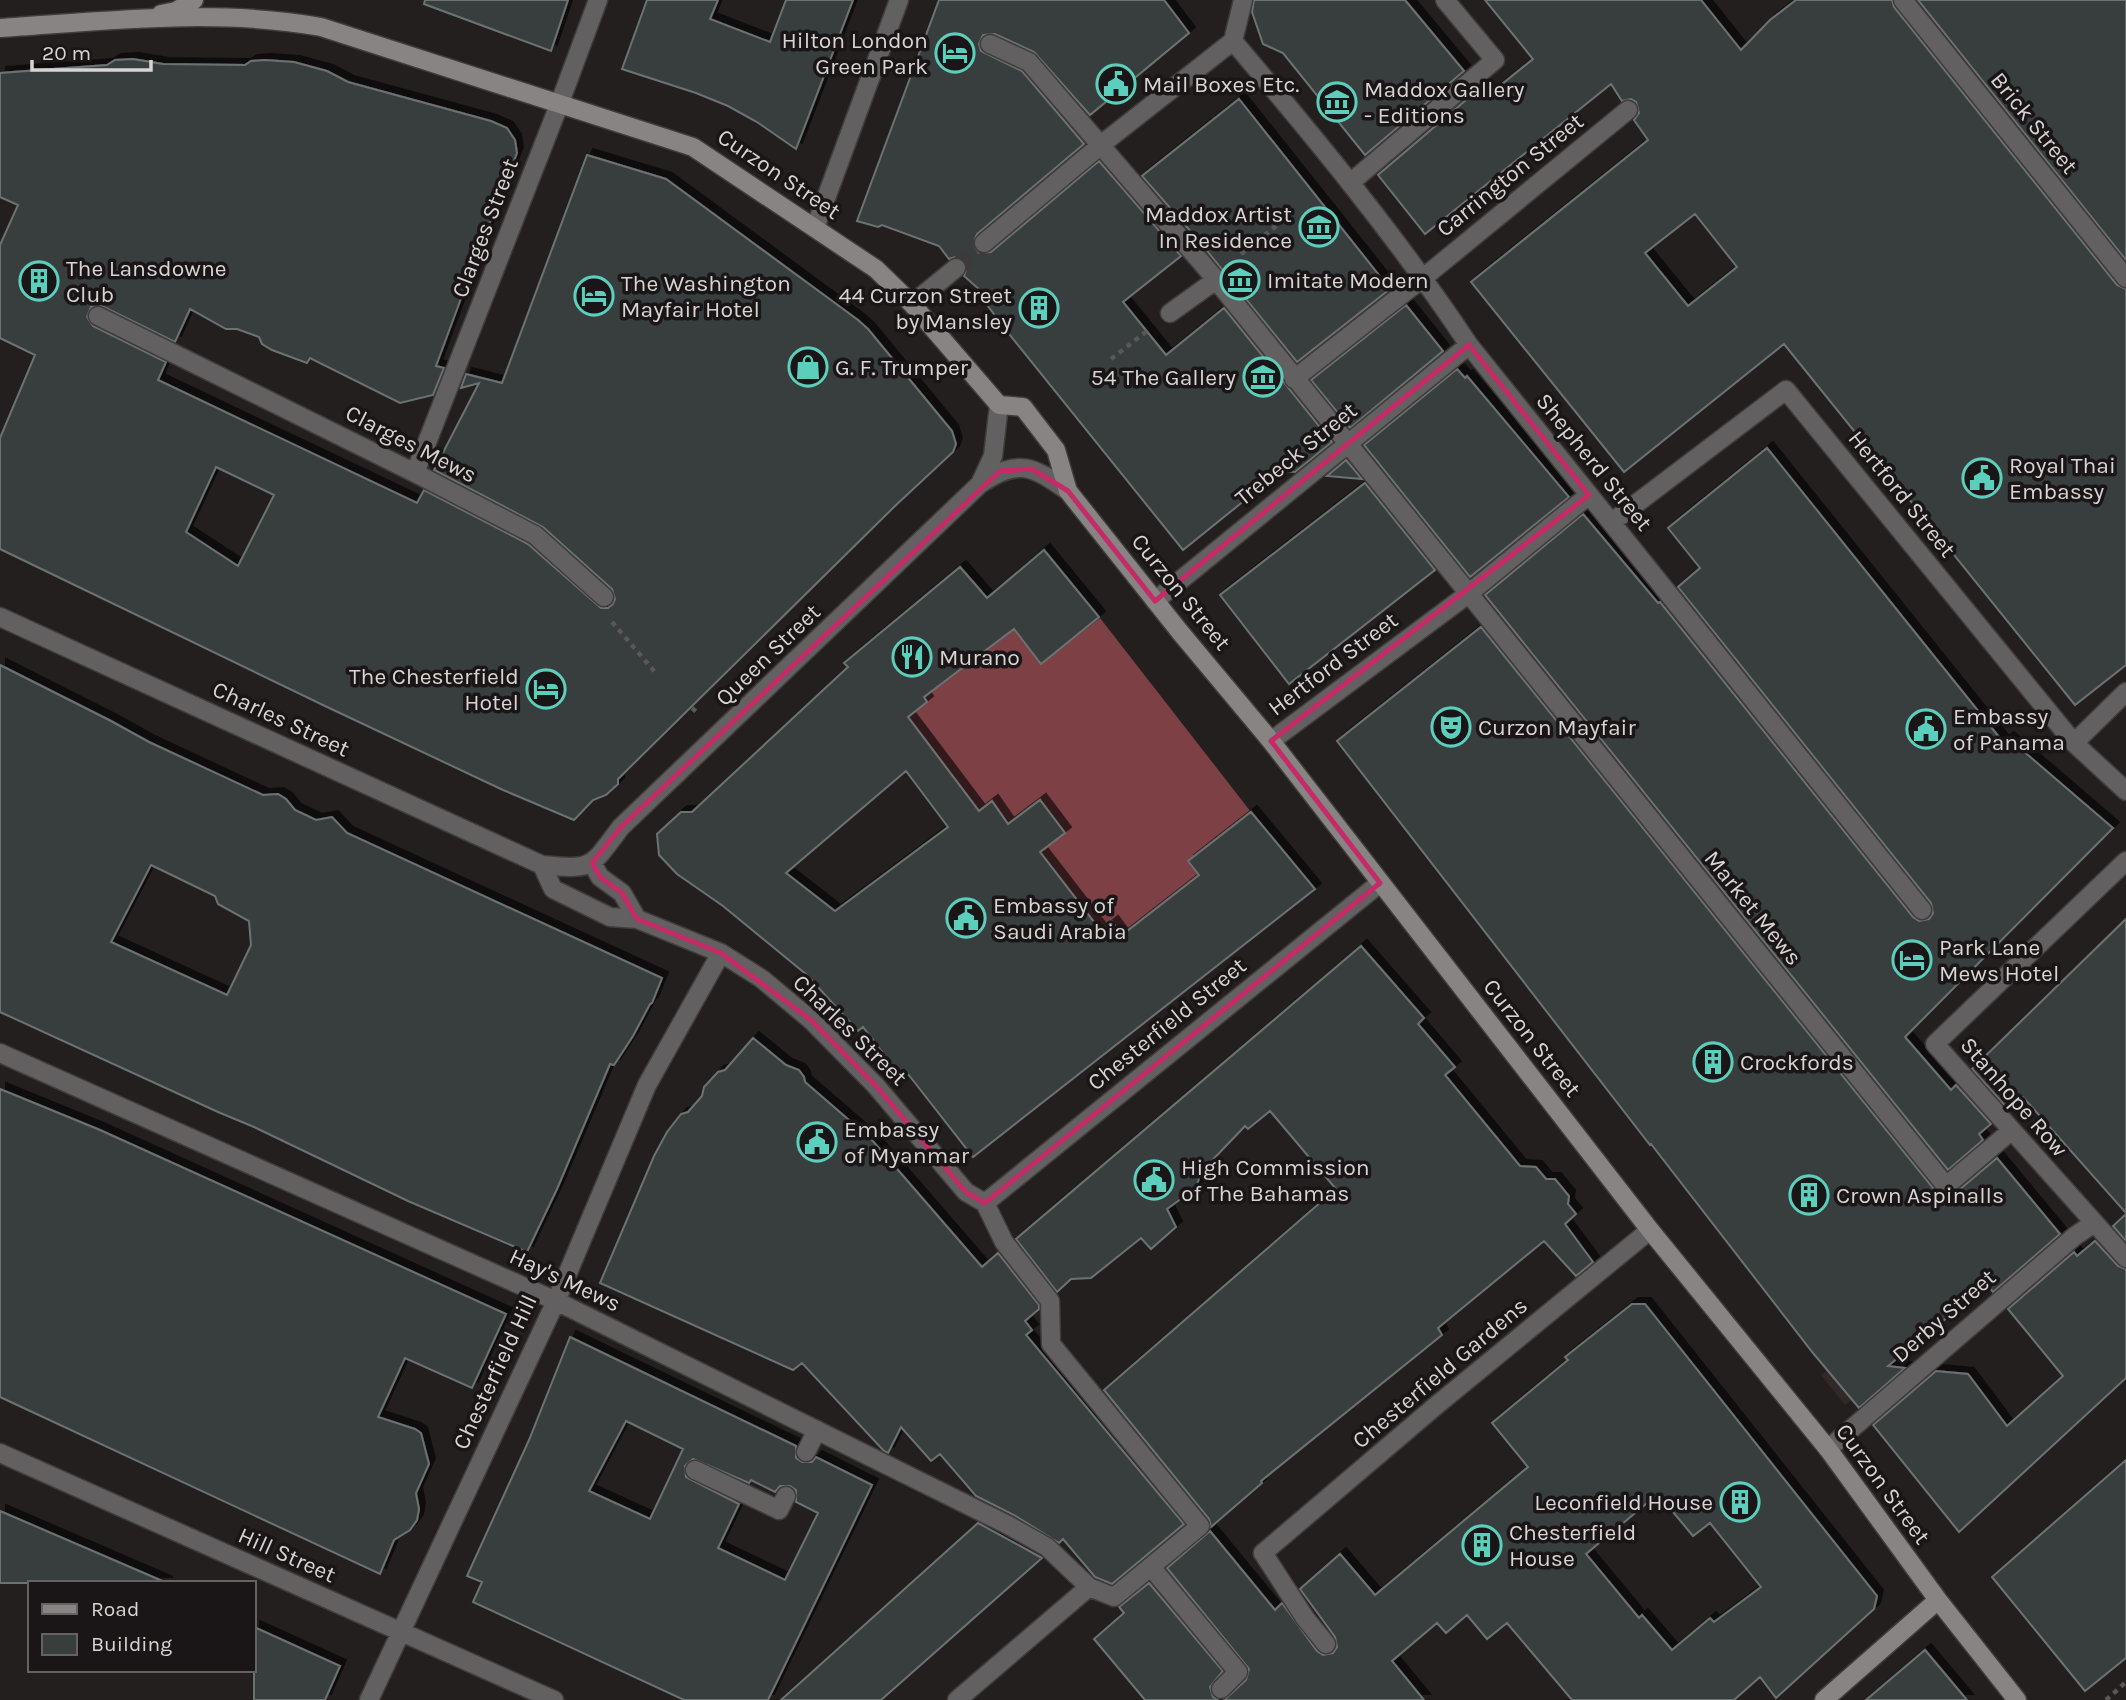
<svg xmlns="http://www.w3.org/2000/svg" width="2126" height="1700" font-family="Karla,sans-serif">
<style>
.built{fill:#322828}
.forest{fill:#7c4045}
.building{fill:#393e3d;stroke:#6c7271;stroke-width:2;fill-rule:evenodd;filter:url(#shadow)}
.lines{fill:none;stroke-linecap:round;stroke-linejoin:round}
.street-tunnel{stroke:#3e3a3a;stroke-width:18;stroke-dasharray:18 9;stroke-linecap:butt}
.lane-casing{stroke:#403c3c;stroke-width:21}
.street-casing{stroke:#403c3c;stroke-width:21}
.secondary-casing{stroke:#403c3c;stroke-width:21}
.path{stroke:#5b5757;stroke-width:4.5;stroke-dasharray:5 5;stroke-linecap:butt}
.lane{stroke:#626060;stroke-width:18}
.street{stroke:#626060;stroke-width:18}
.secondary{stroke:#888484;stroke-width:18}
.marked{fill:none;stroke:#c42b67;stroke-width:5;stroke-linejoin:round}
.labels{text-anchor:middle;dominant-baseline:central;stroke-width:7;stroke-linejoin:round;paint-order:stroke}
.poi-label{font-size:23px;fill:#d7d4d4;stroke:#1a1516;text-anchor:start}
.street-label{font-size:23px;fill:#d7d4d4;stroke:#1a1516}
</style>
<defs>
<filter id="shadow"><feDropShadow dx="6" dy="-6" stdDeviation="0" flood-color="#0009"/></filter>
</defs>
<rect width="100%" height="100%" fill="#231f1f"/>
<!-- built -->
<path class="built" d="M1861,1343L1885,1373L1845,1405L1821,1375Z"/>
<!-- forest -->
<path class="forest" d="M1100,618L1251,812L1188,861L1204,882L1156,909L1122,935L1112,922L1101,931L1040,852L1065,833L1040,801L1008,824L992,802L979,811L908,717L927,702L924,697L1014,629L1041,664Z"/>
<!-- building -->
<path class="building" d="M425,0H568L551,51L424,4Z
M647,0H718L710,19L770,42L786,0H853L796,149L757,122L728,106L696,93L622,69Z
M939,0H1164L1189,33L1090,115L1034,52L995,34L983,35L979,44L981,51L1022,71L1084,144L977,234L973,244L979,253L991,252L1099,161L1181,256L1123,302L1166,355L1224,308L1332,442L1295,472L1281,471L1183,550L1009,334L978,293L981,291L964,276L967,267L964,260L955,257L949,259L939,246L882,225L878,227L857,221Z
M1254,0H1405L1464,71L1365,155L1283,53L1263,44L1252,12Z
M1485,0H1701L1741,50L1770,20L1796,0H1892L1894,7L2117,285L2126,289V665L2075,705L1784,344L1624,472L1471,282L1648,140L1634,120L1639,113L1636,102L1631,99L1622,101L1611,84L1425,234L1378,175L1479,89L1486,97L1533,59ZM1695,214L1737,267L1688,306L1645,253Z
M1918,0H2126V260Z
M133,59L163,64L245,65L251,61L265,60L294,62L327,71L348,82L491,121L507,128L515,140L517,153L480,248L481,251L467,290L463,293L436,366L444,368L433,395L400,403L310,358L307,363L272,350L262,344L259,337L237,329H226L190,309L175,342L102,306L91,307L87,317L93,326L166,362L158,380L417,503L424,490L528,544L601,608H608L613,604L615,599L612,589L543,527L434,470L479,383L461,388L466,374L502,383L587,155L666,179L858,320L868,329L952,431L956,444L953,452L895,506L618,779V784L606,795L593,800L574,820L503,790L325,706L0,549V438L35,355L0,338V245L18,205L0,197V73L107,65L115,60ZM216,467L274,495L238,566L186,532Z
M1239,99L1390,289L1297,362L1199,241L1142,176Z
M1406,305L1443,351L1350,428L1311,380Z
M1457,369L1465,378L1467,376L1569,497L1470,577L1364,445Z
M1767,448L2003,742L2008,738L2113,828L1905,1037L1951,1090L1956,1085L1991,1124L1979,1134L1983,1140L1948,1170L1485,595L1583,514L1658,603L1660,602L1913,917L1919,921L1929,919L1933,913L1931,903L1678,587L1700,568L1668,528Z
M1346,460L1362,479L1327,476Z
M1365,483L1435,570L1289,684L1220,595Z
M1044,550L1099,617L1041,664L1014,629L924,697L927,702L908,717L979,811L992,801L1008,824L1040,800L1065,833L1040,852L1101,931L1112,922L1122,935L1199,875L1188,861L1251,812L1315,889L973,1157L908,1074L902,1078L863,1027L858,1031L807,975L723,906L677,874L659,855L657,834L681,812H692L848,667L844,663L960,567L987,598ZM906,771L948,827L835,911L786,873Z
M1481,627L1937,1193L1943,1197L1953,1195L1997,1158L2060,1234L1993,1292L1987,1285L1888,1366L1905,1368L1859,1408L1813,1353L1651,1144L1650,1145L1337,741Z
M0,665L111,721L149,742L263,795L278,794L286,799L295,810L316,820L332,817L347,833L662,978L652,1003L650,1004L633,1036L614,1065L610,1064L557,1189L527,1252L408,1201L254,1127L218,1112L0,1012ZM151,865L215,896L218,904L249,921L251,945L227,995L111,942Z
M2126,919V1213L2023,1097L2008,1109L1972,1069Z
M1361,946L1424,1018L1418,1024L1455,1067L1445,1075L1520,1166L1536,1167L1546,1179H1555L1569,1196L1568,1204L1576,1214L1565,1224L1593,1262L1576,1276L1544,1241L1438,1328L1442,1335L1261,1481L1262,1483L1211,1527L1209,1519L1104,1390L1336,1189L1270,1111L1248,1129L1245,1126L1201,1172L1196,1188L1167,1209L1176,1227L1151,1249L1141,1238L1091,1278L1071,1279L1057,1292L1016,1239Z
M753,1038L786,1065L799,1070L804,1077L805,1082L872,1140L982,1267L998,1253L1039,1305V1309L1025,1321L1032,1330L1026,1335L1184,1524L1112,1584L1095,1577L1063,1539L1059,1543L1014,1515L976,1496L940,1454L931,1461L901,1427L888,1453L883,1450L802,1363L793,1370L600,1283L654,1156L667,1132L681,1114L688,1112L702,1096L704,1087L718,1072L725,1070Z
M0,1089L100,1130L506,1314L472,1388L405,1358L378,1417L415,1429L421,1433L429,1464L416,1493L419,1509L417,1520L410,1530L394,1540L380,1574L0,1397Z
M2126,1214V1241L2113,1226Z
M2095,1241L2118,1266L2126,1269V1378L1959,1532L1873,1425L1936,1371L1968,1374L2007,1426L2063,1376L2008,1309L2074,1252L2077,1256Z
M1632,1304H1645L1877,1596L1874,1609L1776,1698L1760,1677L1734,1700H1572L1507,1623L1487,1639L1467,1615L1446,1633L1437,1623L1392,1661L1424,1700H1224L1246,1680L1249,1669L1167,1568L1210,1531L1275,1610L1282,1603L1317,1651L1323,1655L1333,1653L1337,1647L1335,1637L1300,1589L1340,1554L1375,1595L1528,1467L1492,1423L1568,1360L1565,1357ZM1658,1494L1693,1536L1710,1523L1761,1587L1714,1622L1710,1618L1672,1650L1642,1615L1639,1618L1586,1554Z
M570,1337L796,1446V1458L802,1462H812L816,1457L872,1485L768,1700H684L473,1602L482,1582L467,1576L529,1440ZM626,1421L683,1449L650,1519L589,1491ZM693,1459L749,1483L751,1480L775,1492L780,1486H790L796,1490V1502L818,1513L785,1580L718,1548L739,1504L686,1477L685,1466Z
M2126,1460V1658L2085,1691L1992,1577Z
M0,1511L167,1583H0Z
M978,1523L1042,1558L881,1700H781Z
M1149,1583L1223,1671L1210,1687L1213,1697L1218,1700H1145L1094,1639L1124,1613L1119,1607Z
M254,1627L340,1666L325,1700H254Z
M1925,1650L1967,1700H1866Z"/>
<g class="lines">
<!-- street-tunnel -->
<path class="street-tunnel" d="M956,268L984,243"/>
<!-- lane casing -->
<g class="lane-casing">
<path id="lane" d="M1350,183L1495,60L1445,0
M806,1452L817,1430
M695,1470L779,1510L786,1496
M1263,1553L1305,1618L1326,1644
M1151,1567L1238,1672L1221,1689"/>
</g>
<!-- street casing -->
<g class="street-casing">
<path id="street" d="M1903,0L2126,278
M1233,41C1316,139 1398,238 1469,345L1922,910
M1233,41L1243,0
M990,44L1029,62L1213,276L1946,1186L2011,1131
M815,228L899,0
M984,243L1102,144L1233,41
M912,304L956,268
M1170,313L1216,280
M98,316L415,473L535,535L604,597
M1294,379L1423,278L1628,110
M415,473L559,105L598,0
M980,484L993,456L999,405
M1612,522L1786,390L2074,743L2126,791
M1155,601L1469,345
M0,617L542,865C594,870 590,868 621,827L980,484C1019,458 1032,466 1068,491
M1271,741L1468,594L1589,495
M2074,743L2126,692
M2126,861L1935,1044L2126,1258
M592,863L600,877L622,893L637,919
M0,1053L556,1301L1008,1525L1047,1547L1089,1587L1114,1597L1200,1526L1051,1344L1050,1301L1004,1242L985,1203L966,1192L876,1086L811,1020L762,979L721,953L637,919L610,917L553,889L542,865
M985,1203L1380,883
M1828,1449L2075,1236L2094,1223
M0,1453L554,1700
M1263,1553L1438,1404L1650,1230
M369,1700L556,1301L647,1085L721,953
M957,1700L1089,1587"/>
</g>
<!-- secondary casing -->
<g class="secondary-casing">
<path id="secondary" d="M161,14L176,11L194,0
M0,28C106,21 216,8 321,27L693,147L876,269L912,304L999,405L1023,407L1056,450L1068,491L1180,632L1271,741L1650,1230L1828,1449L1938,1600L2017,1700
M1824,1700L1938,1600"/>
</g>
<!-- path -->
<path class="path" d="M1241,254L1295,211
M1111,359L1147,331
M612,622L655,672
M692,708L699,714
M2106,1700L2126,1682"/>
<!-- lane -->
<use href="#lane" class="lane"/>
<!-- street -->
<use href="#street" class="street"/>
<!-- secondary -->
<use href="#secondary" class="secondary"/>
</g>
<!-- marked area -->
<path class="marked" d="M1469,345L1589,495L1271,741L1380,883L985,1203L966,1192L876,1086L811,1020L721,953L637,919L622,893L600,877L592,863L621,827L1000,471L1032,469L1068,491L1155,601Z"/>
<!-- icons -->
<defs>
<g id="hotel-ring" transform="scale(2.0125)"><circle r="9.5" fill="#1a1516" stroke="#5bcebc" stroke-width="1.5"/><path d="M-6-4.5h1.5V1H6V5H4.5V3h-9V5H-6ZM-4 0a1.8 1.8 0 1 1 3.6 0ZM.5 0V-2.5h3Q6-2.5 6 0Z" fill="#5bcebc"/></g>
<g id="civic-ring" transform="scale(2.0125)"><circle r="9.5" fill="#1a1516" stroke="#5bcebc" stroke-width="1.5"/><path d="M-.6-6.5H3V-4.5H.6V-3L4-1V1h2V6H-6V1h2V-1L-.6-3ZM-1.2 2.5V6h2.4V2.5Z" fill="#5bcebc"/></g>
<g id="museum-ring" transform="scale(2.0125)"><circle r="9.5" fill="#1a1516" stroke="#5bcebc" stroke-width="1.5"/><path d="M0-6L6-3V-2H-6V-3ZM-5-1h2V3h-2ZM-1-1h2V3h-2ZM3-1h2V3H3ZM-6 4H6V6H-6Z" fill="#5bcebc"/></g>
<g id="building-ring" transform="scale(2.0125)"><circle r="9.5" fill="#1a1516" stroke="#5bcebc" stroke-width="1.5"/><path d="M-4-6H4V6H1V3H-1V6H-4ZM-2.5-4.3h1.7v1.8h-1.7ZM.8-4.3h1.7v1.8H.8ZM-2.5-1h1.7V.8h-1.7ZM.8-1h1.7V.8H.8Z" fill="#5bcebc"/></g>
<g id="shop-ring" transform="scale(2.0125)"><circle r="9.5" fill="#1a1516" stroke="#5bcebc" stroke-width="1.5"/><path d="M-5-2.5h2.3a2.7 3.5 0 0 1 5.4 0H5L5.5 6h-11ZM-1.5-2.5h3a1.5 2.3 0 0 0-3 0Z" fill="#5bcebc"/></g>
<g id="restaurant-ring" transform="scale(2.0125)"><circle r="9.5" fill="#1a1516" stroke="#5bcebc" stroke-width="1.5"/><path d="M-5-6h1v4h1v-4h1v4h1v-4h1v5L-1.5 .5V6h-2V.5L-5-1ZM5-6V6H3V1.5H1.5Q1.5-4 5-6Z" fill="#5bcebc"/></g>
<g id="theatre-ring" transform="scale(2.0125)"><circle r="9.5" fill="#1a1516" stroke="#5bcebc" stroke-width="1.5"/><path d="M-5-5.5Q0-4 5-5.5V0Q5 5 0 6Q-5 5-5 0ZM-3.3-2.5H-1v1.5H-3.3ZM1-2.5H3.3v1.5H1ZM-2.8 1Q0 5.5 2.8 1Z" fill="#5bcebc"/></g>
</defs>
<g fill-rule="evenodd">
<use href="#hotel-ring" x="955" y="53"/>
<use href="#civic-ring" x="1116" y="84"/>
<use href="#museum-ring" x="1337" y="102"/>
<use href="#museum-ring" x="1319" y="227"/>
<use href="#museum-ring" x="1240" y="280"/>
<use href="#building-ring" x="39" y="281"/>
<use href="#hotel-ring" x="594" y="296"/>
<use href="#building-ring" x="1039" y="308"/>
<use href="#shop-ring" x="808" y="367"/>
<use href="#museum-ring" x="1263" y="377"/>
<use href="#civic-ring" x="1982" y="478"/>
<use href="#restaurant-ring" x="912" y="657"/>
<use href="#hotel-ring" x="546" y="689"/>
<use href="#theatre-ring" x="1451" y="727"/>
<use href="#civic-ring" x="1926" y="729"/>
<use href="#civic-ring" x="966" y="918"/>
<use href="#hotel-ring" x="1912" y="960"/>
<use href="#building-ring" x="1713" y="1062"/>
<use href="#civic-ring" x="817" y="1142"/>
<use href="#civic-ring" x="1154" y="1180"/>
<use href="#building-ring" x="1809" y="1195"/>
<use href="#building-ring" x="1740" y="1502"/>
<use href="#building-ring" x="1482" y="1545"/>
</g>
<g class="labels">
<!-- poi labels -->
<g class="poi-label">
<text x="928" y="40" text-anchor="end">Hilton London<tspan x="928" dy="26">Green Park</tspan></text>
<text x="1143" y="84">Mail Boxes Etc.</text>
<text x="1364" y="89">Maddox Gallery<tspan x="1364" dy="26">- Editions</tspan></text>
<text x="1292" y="214" text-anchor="end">Maddox Artist<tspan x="1292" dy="26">In Residence</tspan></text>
<text x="66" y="268">The Lansdowne<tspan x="66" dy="26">Club</tspan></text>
<text x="1267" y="280">Imitate Modern</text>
<text x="621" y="283">The Washington<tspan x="621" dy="26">Mayfair Hotel</tspan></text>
<text x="1012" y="295" text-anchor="end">44 Curzon Street<tspan x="1012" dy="26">by Mansley</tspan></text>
<text x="835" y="367">G. F. Trumper</text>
<text x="1236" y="377" text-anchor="end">54 The Gallery</text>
<text x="2009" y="465">Royal Thai<tspan x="2009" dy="26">Embassy</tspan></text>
<text x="939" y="657">Murano</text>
<text x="519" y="676" text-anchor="end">The Chesterfield<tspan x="519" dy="26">Hotel</tspan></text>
<text x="1953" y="716">Embassy<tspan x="1953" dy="26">of Panama</tspan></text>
<text x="1478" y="727">Curzon Mayfair</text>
<text x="993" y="905">Embassy of<tspan x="993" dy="26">Saudi Arabia</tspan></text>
<text x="1939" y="947">Park Lane<tspan x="1939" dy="26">Mews Hotel</tspan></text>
<text x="1740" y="1062">Crockfords</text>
<text x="844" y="1129">Embassy<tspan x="844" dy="26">of Myanmar</tspan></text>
<text x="1181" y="1167">High Commission<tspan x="1181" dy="26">of The Bahamas</tspan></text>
<text x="1836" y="1195">Crown Aspinalls</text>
<text x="1713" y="1502" text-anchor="end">Leconfield House</text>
<text x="1509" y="1532">Chesterfield<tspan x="1509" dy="26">House</tspan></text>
</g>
<!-- street labels -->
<g class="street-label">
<text transform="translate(2034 123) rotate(51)">Brick Street</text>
<text transform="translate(779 174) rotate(34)">Curzon Street</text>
<text transform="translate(1510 175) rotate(-39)">Carrington Street</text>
<text transform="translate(485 228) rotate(-69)">Clarges Street</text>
<text transform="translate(411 444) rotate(27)">Clarges Mews</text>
<text transform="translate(1296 454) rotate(-39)">Trebeck Street</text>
<text transform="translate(1594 462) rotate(51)">Shepherd Street</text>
<text transform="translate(1902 494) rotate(51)">Hertford Street</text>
<text transform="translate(1181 592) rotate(51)">Curzon Street</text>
<text transform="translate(768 655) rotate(-44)">Queen Street</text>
<text transform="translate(1333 664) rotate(-37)">Hertford Street</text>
<text transform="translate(281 719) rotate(25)">Charles Street</text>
<text transform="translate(1753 908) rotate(51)">Market Mews</text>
<text transform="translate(1167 1024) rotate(-39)">Chesterfield Street</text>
<text transform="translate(850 1030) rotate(44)">Charles Street</text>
<text transform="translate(1532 1038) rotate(52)">Curzon Street</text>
<text transform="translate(2014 1097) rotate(49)">Stanhope Row</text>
<text transform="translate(565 1280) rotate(25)">Hay's Mews</text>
<text transform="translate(1944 1316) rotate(-41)">Derby Street</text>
<text transform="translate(495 1372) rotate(-65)">Chesterfield Hill</text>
<text transform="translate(1440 1373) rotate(-40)">Chesterfield Gardens</text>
<text transform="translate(1883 1484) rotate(54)">Curzon Street</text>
<text transform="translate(287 1555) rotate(24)">Hill Street</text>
</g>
</g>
<!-- legend -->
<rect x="28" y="1581" width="228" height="91" fill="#1a1516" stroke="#666162" stroke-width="2"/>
<rect x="42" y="1604" width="35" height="10" fill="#888484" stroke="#666162" stroke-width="2"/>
<text x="91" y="1616" font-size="21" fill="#d7d4d4">Road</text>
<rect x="42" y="1634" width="35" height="21" fill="#393e3d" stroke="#666162" stroke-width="2"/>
<text x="91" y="1651" font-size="21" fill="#d7d4d4">Building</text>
<!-- scale -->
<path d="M32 60v10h119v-10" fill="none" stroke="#d7d4d4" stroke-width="3.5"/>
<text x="42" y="60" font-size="21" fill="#d7d4d4" stroke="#1a1516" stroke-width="5" paint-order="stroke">20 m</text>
</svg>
